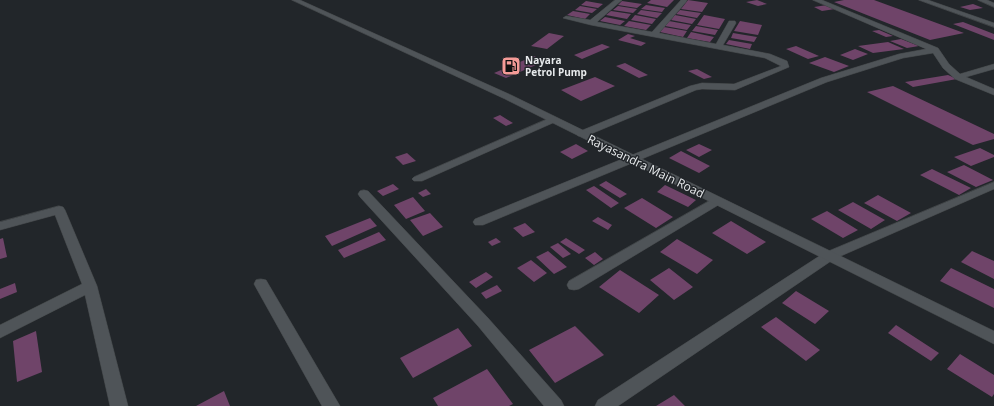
<svg xmlns="http://www.w3.org/2000/svg" width="994" height="406" font-family="'Open Sans',sans-serif">
<style>
.building{fill:#6f4469}
.lines{fill:none;stroke-linecap:round;stroke-linejoin:round}
.minor-casing{stroke:#404446;stroke-width:1}
.tertiary-casing{stroke:#404446;stroke-width:1}
.minor{fill:#4f5458;fill-rule:evenodd}
.tertiary{fill:#4f5458;fill-rule:evenodd}
.labels{text-anchor:middle;dominant-baseline:central;stroke-width:3;stroke-linejoin:round;paint-order:stroke}
.far-poi-label{font-size:10px;font-weight:bold;fill:#e7eaec;stroke:#22262a;text-anchor:start}
.street-label{font-size:12px;fill:#e7eaec;stroke:#22262a}
</style>
<rect width="100%" height="100%" fill="#22262a"/>
<!-- building -->
<path class="building" d="M651,0H674L667,7L647,3Z
M688,0L708,3L702,12L681,9Z
M757,0L767,4L758,6L746,2Z
M844,0H874L964,33L930,40L834,2Z
M586,1L603,4L598,8L581,5Z
M622,1L642,4L637,8L618,5Z
M973,4L983,8L970,10L960,7Z
M646,5L665,8L662,12L641,9Z
M827,5L835,9L822,11L814,7Z
M580,6L597,9L592,13L575,10Z
M618,6L637,9L633,13L613,10Z
M641,10L662,13L657,18L637,14Z
M680,10L701,13L697,18L676,14Z
M573,11L590,14L585,19L567,15Z
M611,11L631,14L627,19L606,15Z
M635,15L656,19L652,24L631,20Z
M675,15L696,19L692,24L671,20Z
M704,15L725,19L719,29L697,25Z
M605,17L625,21L620,25L600,21Z
M629,21L651,25L646,30L624,26Z
M669,21L691,25L687,30L665,26Z
M740,21L762,25L758,35L734,31Z
M963,22L994,34V40L953,24Z
M696,26L718,30L715,35L692,31Z
M664,27L687,31L683,37L660,32Z
M879,30L893,36L886,37L872,31Z
M691,32L714,37L710,42L687,38Z
M549,33L564,36L547,49L531,46Z
M733,33L757,37L754,42L731,38Z
M628,34L635,36L630,38L646,43L641,46L618,40Z
M901,39L919,46L907,48L890,41Z
M729,40L752,44L750,49L726,44Z
M888,42L904,49L873,53L858,46Z
M602,44L610,47L582,59L574,55Z
M796,46L819,56L808,59L786,49Z
M855,49L868,54L853,60L840,55Z
M534,56L545,61L506,78L494,73Z
M825,57L849,66L834,72L809,63Z
M625,63L648,75L639,78L616,66Z
M697,69L712,77L704,79L688,71Z
M948,75L957,79L913,87L905,82Z
M595,77L615,86L581,101L561,90Z
M893,86L994,134V139L973,145L867,92Z
M500,115L513,123L506,126L493,118Z
M576,144L588,151L572,159L560,152Z
M699,144L712,150L699,157L686,150Z
M980,148L994,155V157L971,166L954,157Z
M681,151L710,166L699,173L669,158Z
M407,153L416,161L403,165L395,157Z
M964,165L993,180L976,187L947,172Z
M932,169L971,188L959,195L920,175Z
M606,181L627,194L620,198L599,185Z
M393,184L399,189L383,196L377,191Z
M665,185L696,200L688,207L657,192Z
M594,186L619,203L611,208L586,190Z
M426,189L431,194L423,197L418,193Z
M878,195L911,213L897,221L864,203Z
M413,197L425,211L406,219L394,205Z
M642,198L673,217L656,228L624,208Z
M853,202L885,220L871,229L838,210Z
M827,211L858,230L843,238L811,219Z
M430,213L443,227L423,236L410,220Z
M598,217L612,225L608,230L592,221Z
M370,218L377,226L332,246L325,236Z
M731,221L766,242L747,254L712,233Z
M525,223L535,232L523,237L513,228Z
M379,232L386,240L344,258L338,250Z
M3,238L7,257L0,259V239Z
M496,238L501,242L492,246L488,242Z
M566,238L585,250L579,254L560,242Z
M677,239L713,260L697,274L660,252Z
M558,243L571,254L563,258L550,247Z
M548,251L567,267L554,274L536,257Z
M972,251L994,261V279L961,262Z
M595,252L603,259L594,265L585,258Z
M531,260L547,273L534,282L517,268Z
M669,268L693,287L674,300L650,280Z
M951,268L994,289V308L940,281Z
M620,270L659,295L639,313L599,287Z
M486,272L493,277L476,288L469,282Z
M15,283L17,292L0,299V289Z
M497,285L502,291L486,299L481,293Z
M796,291L829,311L815,324L782,303Z
M776,317L820,350L806,361L761,327Z
M896,325L939,353L931,361L888,333Z
M575,326L604,355L555,383L529,350Z
M458,328L472,346L413,378L400,358Z
M36,331L42,372L17,382L13,341Z
M960,354L994,375V394L992,397L947,369Z
M487,369L513,404L509,406H438L433,398Z
M224,391L230,406H196Z
M674,395L685,406H656Z"/>
<g class="lines">
<!-- minor casing -->
<g class="minor-casing">
<path id="minor" d="M615,0H622L597,22L652,32L681,0H687L686,2L659,33L716,44L729,21H735L736,23L723,45L770,54L787,61L789,67L735,90L702,89L696,90L586,136H578L577,134L578,132L690,86L702,83L734,84L781,66L765,58L591,25L563,18L566,16L590,20Z
M813,0H822L938,48L949,64L960,74L994,64V69L966,77L994,89V95L955,79L943,68L933,53L903,58L827,82L483,225H475L473,222L475,219L821,78L899,54L926,49Z
M919,0H928L994,23V27Z
M978,0H987L994,3V7Z
M552,117L555,118L557,120L555,122L422,181H414L412,179L414,177Z
M994,182V189L834,259L618,406H595L598,400L824,253Z
M364,190L368,191L488,318L561,400L564,406H544L478,326L360,197L358,194L360,191Z
M716,197L720,198L722,201L720,204L579,289L574,290L569,289L567,285L569,281Z
M59,206L63,207L65,210L97,286L128,406H110L85,295L0,338V325L82,284L55,215L0,230V222Z
M261,279L266,280L340,406H322L254,284L256,280Z"/>
</g>
<!-- tertiary casing -->
<g class="tertiary-casing">
<path id="tertiary" d="M292,0H300L511,95L994,331V344L505,99Z"/>
</g>
<!-- minor -->
<use href="#minor" class="minor"/>
<!-- tertiary -->
<use href="#tertiary" class="tertiary"/>
</g>
<!-- icons -->
<defs>
<g id="fuel-square" transform="scale(1)"><rect x="-9" y="-9" width="18" height="18" rx="4" fill="#f59b97" stroke="#22262a"/><path d="M-5.5-6h7V0h2V4h1.3V-2.5L3-4.5l.8-.8L6-3V5H2.5V1h-1V6h-7ZM-4.2-4.7v3.2H.2V-4.7Z" fill="#111"/></g>
</defs>
<g fill-rule="evenodd">
<use href="#fuel-square" x="511" y="66"/>
</g>
<g class="labels">
<!-- far-poi labels -->
<g class="far-poi-label">
<text x="525" y="60">Nayara<tspan x="525" dy="12">Petrol Pump</tspan></text>
</g>
<!-- street labels -->
<g class="street-label">
<text transform="translate(646 166) rotate(26)">Rayasandra Main Road</text>
</g>
</g>
</svg>
